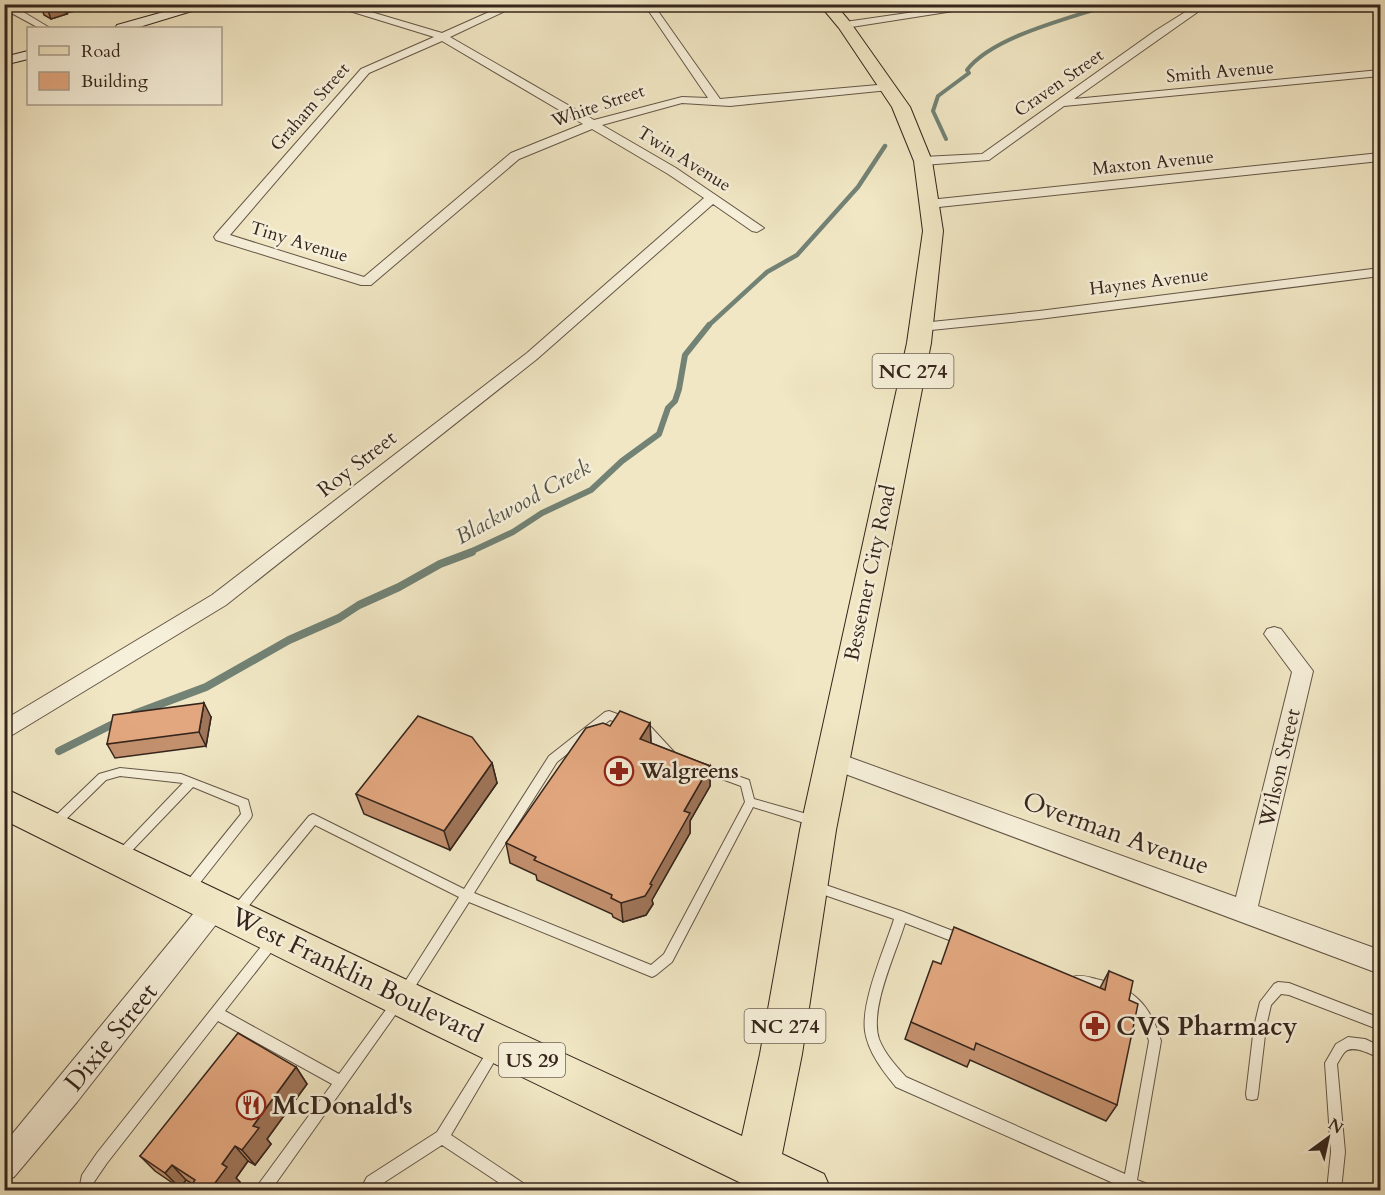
<svg xmlns="http://www.w3.org/2000/svg" width="1385" height="1195" font-family="Cardo,serif">
<style>
.lines{fill:none;stroke-linecap:round;stroke-linejoin:round}
.stream-far3{stroke:#728275;stroke-width:4}
.stream-far2{stroke:#728275;stroke-width:4.5}
.stream-far1{stroke:#728275;stroke-width:6}
.stream{stroke:#728275;stroke-width:8}
.service-casing{stroke:#645646;stroke-width:2}
.minor-casing{stroke:#645646;stroke-width:2}
.secondary-casing{stroke:#35251c;stroke-width:2}
.primary-casing{stroke:#35251c;stroke-width:2}
.service{fill:#f6efd9;fill-rule:evenodd}
.minor{fill:#f6efd9;fill-rule:evenodd}
.secondary{fill:#f6efd9;fill-rule:evenodd}
.primary{fill:#f1e7c4;fill-rule:evenodd}
.wall{fill:#c3906d;stroke:#35251c;stroke-width:1.5}
.shaded-wall{fill:#9f7559;stroke:#35251c;stroke-width:1.5}
.building{fill:#e3a77f;stroke:#35251c;stroke-width:1.5}
.labels{text-anchor:middle;dominant-baseline:central;stroke-width:5;stroke-linejoin:round;paint-order:stroke}
.far-street-label{font-size:18px;fill:#35251c;stroke:#f6efd9}
.shield{fill:#f6efd9;stroke:#6f6255;stroke-width:1.5}
.shield-label{font-size:20px;font-weight:bold;fill:#35251c}
.street-label{font-size:21px;fill:#35251c;stroke:#f6efd9}
.poi-label{font-size:21px;font-weight:bold;fill:#35251c;stroke:#f6efd9;text-anchor:start}
.water-label{font-size:22px;font-style:italic;fill:#545449;stroke:#f6efd9}
.near-street-label{font-size:26px;fill:#35251c;stroke:#f6efd9}
.near-poi-label{font-size:26px;font-weight:bold;fill:#35251c;stroke:#f6efd9;text-anchor:start}
</style>
<rect width="100%" height="100%" fill="#f1e7c4"/>
<filter id="stains"><feTurbulence type="fractalNoise" baseFrequency=".00333" numOctaves="4"/><feColorMatrix values="0 0 0 0 .2 0 0 0 0 .09 0 0 0 0 .02 0 0 0 .5 -.17"/></filter>
<radialGradient id="worn" r=".72"><stop offset=".6" stop-color="#630" stop-opacity="0"/><stop offset="1" stop-color="#630" stop-opacity=".3"/></radialGradient>
<g class="lines">
<!-- stream-far3 -->
<path class="stream-far3" d="M946,139L933,111L938,96L969,73L967,70C993,36 1071,18 1112,4"/>
<!-- stream-far2 -->
<path class="stream-far2" d="M708,326L767,272L797,255L858,187L885,146"/>
<!-- stream-far1 -->
<path class="stream-far1" d="M468,553L513,532L542,513L591,490L622,461L659,434L668,408L675,401L679,389L685,355L709,325"/>
<!-- stream -->
<path class="stream" d="M134,714L206,687L289,640L339,618L359,605L399,587L440,564L472,552
M59,751L119,721"/>
<!-- service casing -->
<g class="service-casing">
<path id="service" d="M609,711L631,719L632,722L631,725L627,726L610,720L557,762L474,893L651,965L664,954L745,802L741,786L697,770L696,767L697,764L701,763L749,780L754,799L814,816L818,818L819,821L818,824L814,826L753,807L672,962L656,975L652,977L469,902L409,996L405,998L401,996L399,992L401,988L459,897L315,825L242,914L238,915L234,914L232,910L234,906L309,816L313,814L464,889L549,756L605,712Z
M643,724L651,727L675,753L676,756L675,759L671,760L667,759L643,733L639,731L638,728L639,725Z
M120,768L181,774L248,800L252,815L251,818L192,893L188,894L184,893L182,889L184,885L241,814L239,806L193,787L124,859L120,861L116,859L115,856L116,853L183,783L120,776L106,780L58,827L54,829L50,827L49,824L50,821L99,774Z
M817,882L901,911L966,936L968,940L966,944L962,945L905,923C896,953 869,1009 879,1039C885,1054 896,1066 906,1077L1125,1174L1149,1041C1142,1015 1127,999 1101,992C1092,989 1082,988 1073,985L1071,981L1073,977C1080,974 1089,977 1096,979C1134,988 1150,1004 1161,1041L1137,1180L1150,1185L1152,1190H1129L896,1087C883,1071 868,1052 865,1031C861,1001 885,948 894,919L813,891L811,887L813,883Z
M272,937L276,938L278,942L276,946L225,1011L339,1074L393,1000L397,998L401,1000L403,1004L271,1190H256L258,1185L332,1084L218,1021L107,1163L94,1182L93,1190H79L82,1175L97,1153L268,938Z
M1278,982L1289,983L1380,1018V1030L1289,995L1281,994L1271,1005L1266,1027L1258,1094L1257,1099L1252,1100L1247,1099L1246,1094L1254,1027L1260,1002L1274,984Z
M1348,1037L1365,1039L1380,1046V1058C1371,1055 1355,1045 1346,1051C1342,1054 1340,1060 1337,1064L1345,1152L1341,1190H1327L1331,1152L1325,1063L1336,1044Z
M494,1045L498,1047L500,1051L498,1055L451,1135L526,1185L528,1190H510L442,1145L377,1187L374,1190H360L367,1177L437,1132L490,1047Z"/>
</g>
<!-- minor casing -->
<g class="minor-casing">
<path id="minor" d="M4,4H10L50,28H39L4,9Z
M327,4H344L442,33L507,4H520L450,37L594,120L682,97L708,98L644,4H653L720,99L889,84L894,87L889,90L730,106L682,103L602,125L676,168L764,228L757,232L752,231L713,204L537,359L226,605L4,740V720L212,595L527,353L704,198L668,174L592,129L519,159L371,285H361L216,240L214,237L216,234L361,69L434,37ZM442,41L583,124L511,153L364,277L230,235L369,73Z
M970,4H998L845,28L840,25L845,22Z
M1198,4H1209L1074,99L1380,70V76L1064,106L989,160L923,165L917,161L923,157L982,154L1155,31Z
M1380,153V161L929,208L923,204L929,200Z
M1380,268V276L1039,319L921,331L914,327L921,323L1039,311Z
M1274,627L1281,629L1313,671L1258,906L1380,950V974L824,766L821,760L824,754L832,751L1236,897L1292,672L1264,634L1267,629Z
M216,894L225,897L228,905L225,913L77,1102L14,1177L4,1181V1144L207,897Z"/>
</g>
<!-- secondary casing -->
<g class="secondary-casing">
<path id="secondary" d="M192,4H215L136,28H115L117,25Z
M28,51V59L4,65V57Z"/>
</g>
<!-- primary casing -->
<g class="primary-casing">
<path id="primary" d="M819,4H835L850,22L910,107L932,161L943,231L931,343L836,830L802,1054L782,1154L824,1174L831,1190H760L741,1183L427,1031L4,820V788L455,1003L742,1136L760,1054L800,830L907,343L923,231L914,161L892,107L839,28Z"/>
</g>
<!-- service -->
<use href="#service" class="service"/>
<!-- minor -->
<use href="#minor" class="minor"/>
<!-- secondary -->
<use href="#secondary" class="secondary"/>
<!-- primary -->
<use href="#primary" class="primary"/>
</g>
<!-- wall -->
<path class="wall" d="M40,4H73L75,11L66,13L67,14L51,19L44,15Z
M211,717L206,746L115,758L107,744Z
M650,723L651,743L710,766V786L690,821V833L652,900L653,904L646,915L623,922L613,917L612,914L537,880L536,875L510,863L506,843L610,726Z
M492,763L497,783L450,850L364,814L356,794Z
M941,964L1100,988L1109,971L1129,1000L1117,1105L1106,1121L970,1060L967,1067L905,1039L911,1022Z
M296,1067L307,1084L267,1139L271,1144L255,1165L248,1161L236,1178L240,1182L234,1191H193L190,1187L193,1184L186,1180L180,1188L155,1171L140,1156Z"/>
<!-- shaded-wall -->
<path class="shaded-wall" d="M59,4H73L75,11L66,13L67,14L51,19L47,8Z
M204,703L211,717L206,746L199,732Z
M650,723L651,744L640,739Z
M492,763L497,783L450,850L444,831Z
M710,766V786L690,821V833L652,900L653,904L646,915L623,922L621,903L650,884L684,811Z
M296,1067L307,1084L267,1139L271,1144L255,1165L242,1150L253,1126Z
M235,1146L248,1161L236,1178L240,1182L234,1191H209L222,1164Z
M172,1165L186,1180L180,1188L165,1173Z"/>
<!-- building -->
<path class="building" d="M41,4H59L47,8Z
M204,703L199,732L107,744L113,715Z
M620,711L650,723L640,739L710,766L684,811L690,813L650,884L652,885L645,896L621,903L611,898L612,895L534,860L536,857L506,843L586,728L603,723L610,726Z
M418,716L472,737L492,763L444,831L356,794Z
M954,927L1105,990L1109,971L1133,981L1129,1000L1138,1004L1117,1105L976,1043L974,1050L911,1022L933,961L941,964Z
M238,1033L296,1067L253,1126L259,1128L242,1150L235,1146L222,1164L227,1167L209,1191H195L190,1187L195,1180L172,1165L165,1173L140,1156Z"/>
<!-- icons -->
<defs>
<g id="pharmacy-ring" transform="scale(1.5)"><circle r="9.5" fill="#f6efd9" stroke="#8f2418" stroke-width="1.5"/><path d="M-2-6h4v4h4v4h-4v4h-4v-4h-4v-4h4Z" fill="#8f2418"/></g>
<g id="restaurant-ring" transform="scale(1.5)"><circle r="9.5" fill="#f6efd9" stroke="#8f2418" stroke-width="1.5"/><path d="M-5-6h1v4h1v-4h1v4h1v-4h1v5L-1.5 .5V6h-2V.5L-5-1ZM5-6V6H3V1.5H1.5Q1.5-4 5-6Z" fill="#8f2418"/></g>
</defs>
<g fill-rule="evenodd">
<use href="#pharmacy-ring" x="619" y="771"/>
<use href="#pharmacy-ring" x="1095" y="1026"/>
<use href="#restaurant-ring" x="251" y="1105"/>
</g>
<g class="labels">
<!-- far-street labels -->
<g class="far-street-label">
<text transform="translate(1220 72) rotate(-5)">Smith Avenue</text>
<text transform="translate(1059 83) rotate(-35)">Craven Street</text>
<text transform="translate(598 106) rotate(-19)">White Street</text>
<text transform="translate(310 107) rotate(-49)">Graham Street</text>
<text transform="translate(684 159) rotate(32)">Twin Avenue</text>
<text transform="translate(1153 163) rotate(-6)">Maxton Avenue</text>
<text transform="translate(299 242) rotate(17)">Tiny Avenue</text>
<text transform="translate(1149 282) rotate(-7)">Haynes Avenue</text>
</g>
<!-- shield labels -->
<g class="shield">
<rect x="872.5" y="354" width="81" height="34" rx="4.5"/>
<rect x="744.5" y="1009" width="81" height="34" rx="4.5"/>
<rect x="499" y="1043" width="66" height="34" rx="4.5"/>
</g>
<g class="shield-label">
<text x="913" y="371">NC 274</text>
<text x="785" y="1026">NC 274</text>
<text x="532" y="1060">US 29</text>
</g>
<!-- street labels -->
<g class="street-label">
<text transform="translate(357 464) rotate(-38)">Roy Street</text>
<text transform="translate(870 573) rotate(-78)">Bessemer City Road</text>
<text transform="translate(1280 768) rotate(-77)">Wilson Street</text>
</g>
<!-- poi labels -->
<g class="poi-label">
<text x="640" y="771">Walgreens</text>
</g>
<!-- water labels -->
<g class="water-label">
<text transform="translate(523 502) rotate(-29)">Blackwood Creek</text>
</g>
<!-- near-street labels -->
<g class="near-street-label">
<text transform="translate(1116 833) rotate(20)">Overman Avenue</text>
<text transform="translate(357 975) rotate(26)">West Franklin Boulevard</text>
<text transform="translate(111 1037) rotate(-51)">Dixie Street</text>
</g>
<!-- near-poi labels -->
<g class="near-poi-label">
<text x="1116" y="1026">CVS Pharmacy</text>
<text x="272" y="1105">McDonald's</text>
</g>
</g>
<!-- margin -->
<rect width="1385" height="1195" fill="none" stroke="#f1e7c4" stroke-width="24"/>
<rect x="6" y="6" width="1373" height="1183" fill="none" stroke="#35251c" stroke-width="3"/>
<rect x="12" y="12" width="1361" height="1171" fill="none" stroke="#35251c" stroke-width="1.5"/>
<!-- legend -->
<rect x="27" y="27" width="195" height="78" fill="#f6efd9" stroke="#a99e8d" stroke-width="1.5"/>
<rect x="39" y="46" width="30" height="9" fill="#f1e7c4" stroke="#a99e8d" stroke-width="1.5"/>
<text x="81" y="57" font-size="18" fill="#35251c">Road</text>
<rect x="39" y="72" width="30" height="18" fill="#e3a77f" stroke="#a99e8d" stroke-width="1.5"/>
<text x="81" y="87" font-size="18" fill="#35251c">Building</text>
<!-- north arrow -->
<g transform="translate(1328 1138) rotate(33)" stroke="#f6efd9" stroke-width="4.5" paint-order="stroke">
<path d="M0-4.5L10 22L0 15L-10 22Z" fill="#35251c"/>
<text y="-9" font-size="16" font-weight="bold" text-anchor="middle" fill="#35251c">N</text>
</g>
<rect width="100%" height="100%" filter="url(#stains)"/>
<rect width="100%" height="100%" fill="url(#worn)"/>
</svg>
